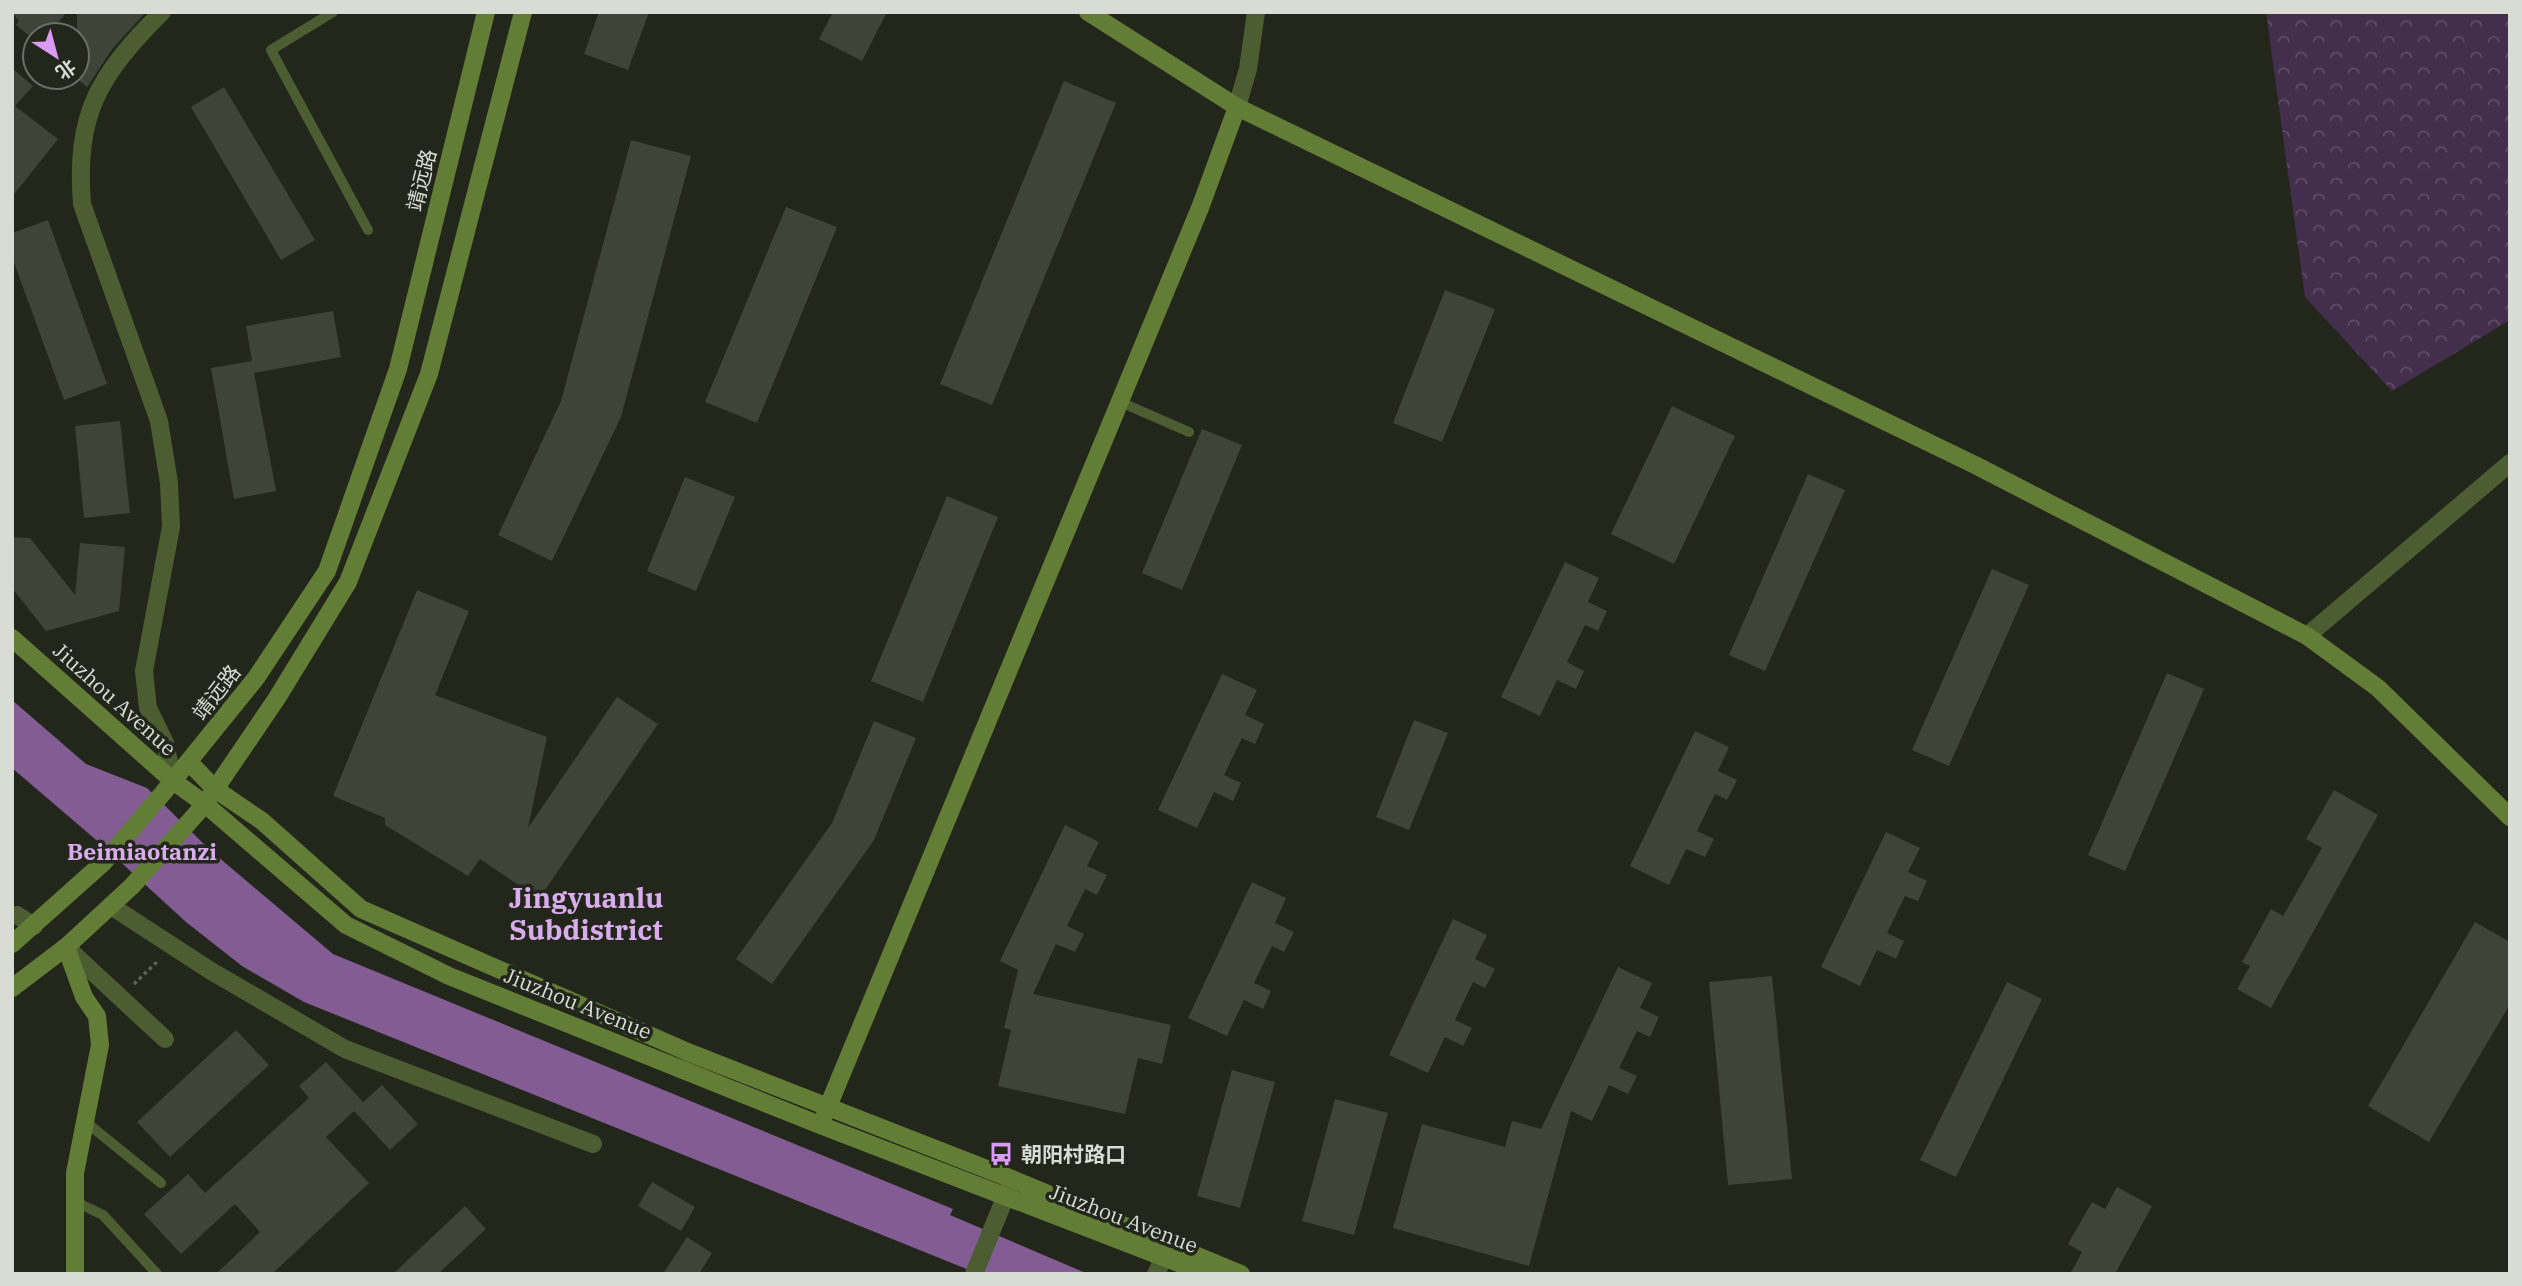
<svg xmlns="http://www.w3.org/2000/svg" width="2522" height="1286" font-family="'IBM Plex Serif','Noto Sans SC',serif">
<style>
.park{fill:url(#park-crowns)}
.water{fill:#825c92}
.building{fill:#3e4437}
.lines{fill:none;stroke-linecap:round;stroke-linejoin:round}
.path{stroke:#5f6359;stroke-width:3.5;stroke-dasharray:3.5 3.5;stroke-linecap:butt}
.lane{stroke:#4c5d32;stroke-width:10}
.street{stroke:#4c5d32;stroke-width:18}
.secondary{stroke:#627d35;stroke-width:18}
.labels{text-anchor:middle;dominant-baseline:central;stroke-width:7;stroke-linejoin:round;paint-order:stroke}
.street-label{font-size:21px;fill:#d9dcd5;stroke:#22261b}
.poi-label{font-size:21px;font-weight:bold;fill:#d9dcd5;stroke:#22261b;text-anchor:start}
.neighbourhood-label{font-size:23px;font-weight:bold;fill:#d9aded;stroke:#22261b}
.district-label{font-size:28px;font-weight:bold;fill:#d9aded;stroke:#22261b}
</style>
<defs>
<pattern id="park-crowns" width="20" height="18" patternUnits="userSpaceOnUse" patternTransform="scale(1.75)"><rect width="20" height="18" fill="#442e4e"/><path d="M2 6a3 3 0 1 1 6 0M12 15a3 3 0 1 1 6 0" fill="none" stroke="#5e4c67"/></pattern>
</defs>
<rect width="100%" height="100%" fill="#22261b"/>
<!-- park -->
<path class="park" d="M2266,12H2510V320L2392,391L2305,297Z"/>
<!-- water -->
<path class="water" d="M12,700L86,764L147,788L210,850L333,954L953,1209L950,1215L1088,1274H979L304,1002L242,966L186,922L102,845L12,768Z"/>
<!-- building -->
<path class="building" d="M12,12H67L47,35H28L16,25L19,21Z
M77,12H146L113,48L87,87L77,79Z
M599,12H649L628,70L584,54Z
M833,12H887L862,61L819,39Z
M12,68L33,86L15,106L58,139L12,197Z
M1064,81L1116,103L992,405L940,384Z
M224,87L315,240L281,260L191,107Z
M631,140L691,156L621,417L552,561L498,535L561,401Z
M786,207L837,227L757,423L705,402Z
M48,220L107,384L64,400L12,257V233Z
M1445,290L1495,309L1442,442L1393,423Z
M333,311L341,357L254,373L276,491L234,499L211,368L252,361L246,326Z
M1672,406L1735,436L1674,564L1611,534Z
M120,421L130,513L84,518L75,426Z
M1202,429L1242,445L1182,590L1142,573Z
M1808,474L1845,490L1765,671L1729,655Z
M685,477L735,497L696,591L647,571Z
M947,496L998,517L923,702L871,681Z
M12,537L30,538L75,595L80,543L125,547L119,611L46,631L12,588Z
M1565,562L1599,578L1588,602L1607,611L1598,631L1585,625L1567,662L1584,671L1576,689L1557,680L1540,716L1501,697Z
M1992,569L2029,585L1949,766L1912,750Z
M417,590L469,611L435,695L547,737L528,828L617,697L658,724L539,899L480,859L468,876L385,825V818L333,796Z
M2167,673L2204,689L2125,871L2088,855Z
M1222,674L1257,690L1245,715L1264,724L1255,744L1242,738L1224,775L1241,783L1233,801L1214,792L1197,828L1158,810Z
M1414,720L1448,733L1409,830L1376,817Z
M874,721L916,738L874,840L772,984L736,959L832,823Z
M1695,731L1729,747L1718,771L1737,780L1727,800L1715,794L1697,831L1714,839L1705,857L1686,849L1669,885L1630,866Z
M2334,790L2378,815L2271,1008L2237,989L2250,966L2242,962L2271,909L2283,916L2322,848L2306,839Z
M1065,825L1099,842L1087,866L1107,875L1097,895L1085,889L1067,926L1084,934L1075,952L1056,944L1033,994L1171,1025L1162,1064L1138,1058L1125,1114L998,1086L1011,1030L1004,1028L1018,970L1000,961Z
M1886,832L1920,848L1908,872L1927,881L1918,901L1905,896L1887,933L1904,941L1896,959L1877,950L1860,986L1821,967Z
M1252,882L1286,898L1275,923L1294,932L1284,952L1272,946L1254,983L1271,991L1263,1009L1244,1000L1227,1036L1188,1018Z
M1453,919L1487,935L1475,959L1495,969L1485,988L1473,982L1455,1020L1472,1028L1463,1046L1445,1037L1428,1073L1389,1055Z
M2475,922L2510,942V1004L2429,1142L2368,1106Z
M1618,967L1652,983L1640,1008L1659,1017L1650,1037L1637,1031L1619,1068L1637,1076L1628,1094L1609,1085L1592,1121L1571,1111L1529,1266L1393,1228L1422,1124L1505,1147L1512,1121L1541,1129Z
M1772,976L1792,1179L1728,1185L1709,982Z
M2007,982L2042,999L1956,1177L1920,1160Z
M236,1030L269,1065L170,1157L137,1122Z
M326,1062L363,1102L382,1085L418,1124L390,1150L354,1111L326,1137L369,1183L272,1274H216L260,1232L235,1204L181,1254L144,1214L188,1174L205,1193L309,1098L299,1086Z
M1232,1070L1275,1082L1240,1208L1197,1196Z
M1335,1099L1388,1113L1354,1235L1302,1221Z
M652,1182L695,1207L681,1231L638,1206Z
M2117,1187L2152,1206L2115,1274H2070L2082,1252L2068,1244L2092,1202L2105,1209Z
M465,1206L486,1229L438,1274H393Z
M687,1237L712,1253L699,1274H663Z"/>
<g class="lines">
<!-- path -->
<path class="path" d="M134,984L159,960"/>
<!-- lane -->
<path class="lane" d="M333,12L271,50L368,230
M1118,401L1189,432
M87,1123L161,1183
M74,1201L103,1215L157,1274"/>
<!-- street -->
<path class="street" d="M162,12C99,75 75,113 82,204L159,421L169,483L171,527L144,671L148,708L165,743L173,781
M1237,107L1248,69L1256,12
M2307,636L2510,463
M111,906L211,971L345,1049L593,1144
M12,916L17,915L34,926
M66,947L165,1039
M974,1274L1011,1183
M1156,1274L1170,1244"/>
<!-- secondary -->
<path class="secondary" d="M1088,12L1237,107L1975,465L2307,636L2378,688L2510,817
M12,638L173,781L205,804L346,925L449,976L820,1125L1207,1274
M189,762L215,789L262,821L361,909L690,1053L1012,1179L1241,1274
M12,944L104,862L163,793L256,678L327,571L398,369L486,12
M66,947L84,997L97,1016L100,1045L75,1173V1274
M12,988L66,947L132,886L205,804L277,698L348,582L429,374L523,12
M825,1114L1200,208L1237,107"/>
</g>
<!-- icons -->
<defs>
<g id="bus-bare" transform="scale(1.89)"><path d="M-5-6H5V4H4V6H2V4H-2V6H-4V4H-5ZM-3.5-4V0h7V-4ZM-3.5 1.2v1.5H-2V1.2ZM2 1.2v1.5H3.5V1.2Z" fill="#da9af6" stroke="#22261b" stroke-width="2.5" paint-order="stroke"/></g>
</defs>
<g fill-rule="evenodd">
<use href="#bus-bare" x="1001" y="1154"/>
</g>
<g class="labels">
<!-- street labels -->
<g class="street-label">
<text transform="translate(421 180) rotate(-76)">靖远路</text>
<text transform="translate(216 692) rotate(-52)">靖远路</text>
<text transform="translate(115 699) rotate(42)">Jiuzhou Avenue</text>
<text transform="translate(578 1003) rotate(22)">Jiuzhou Avenue</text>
<text transform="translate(1124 1218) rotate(21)">Jiuzhou Avenue</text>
</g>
<!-- poi labels -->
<g class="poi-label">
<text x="1021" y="1154">朝阳村路口</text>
</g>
<!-- neighbourhood labels -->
<g class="neighbourhood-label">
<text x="142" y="851">Beimiaotanzi</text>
</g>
<!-- district labels -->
<g class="district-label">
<text x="586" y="897">Jingyuanlu<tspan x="586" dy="32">Subdistrict</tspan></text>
</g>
</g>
<!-- border -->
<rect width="2522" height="1286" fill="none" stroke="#d9dcd5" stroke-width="28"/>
<!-- north arrow -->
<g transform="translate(56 56) rotate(144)"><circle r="33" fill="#22261b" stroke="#6b6f65" stroke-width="2"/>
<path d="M0-5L12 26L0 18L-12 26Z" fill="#da9af6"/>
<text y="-10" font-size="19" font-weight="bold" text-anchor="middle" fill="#d9dcd5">北</text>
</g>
</svg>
